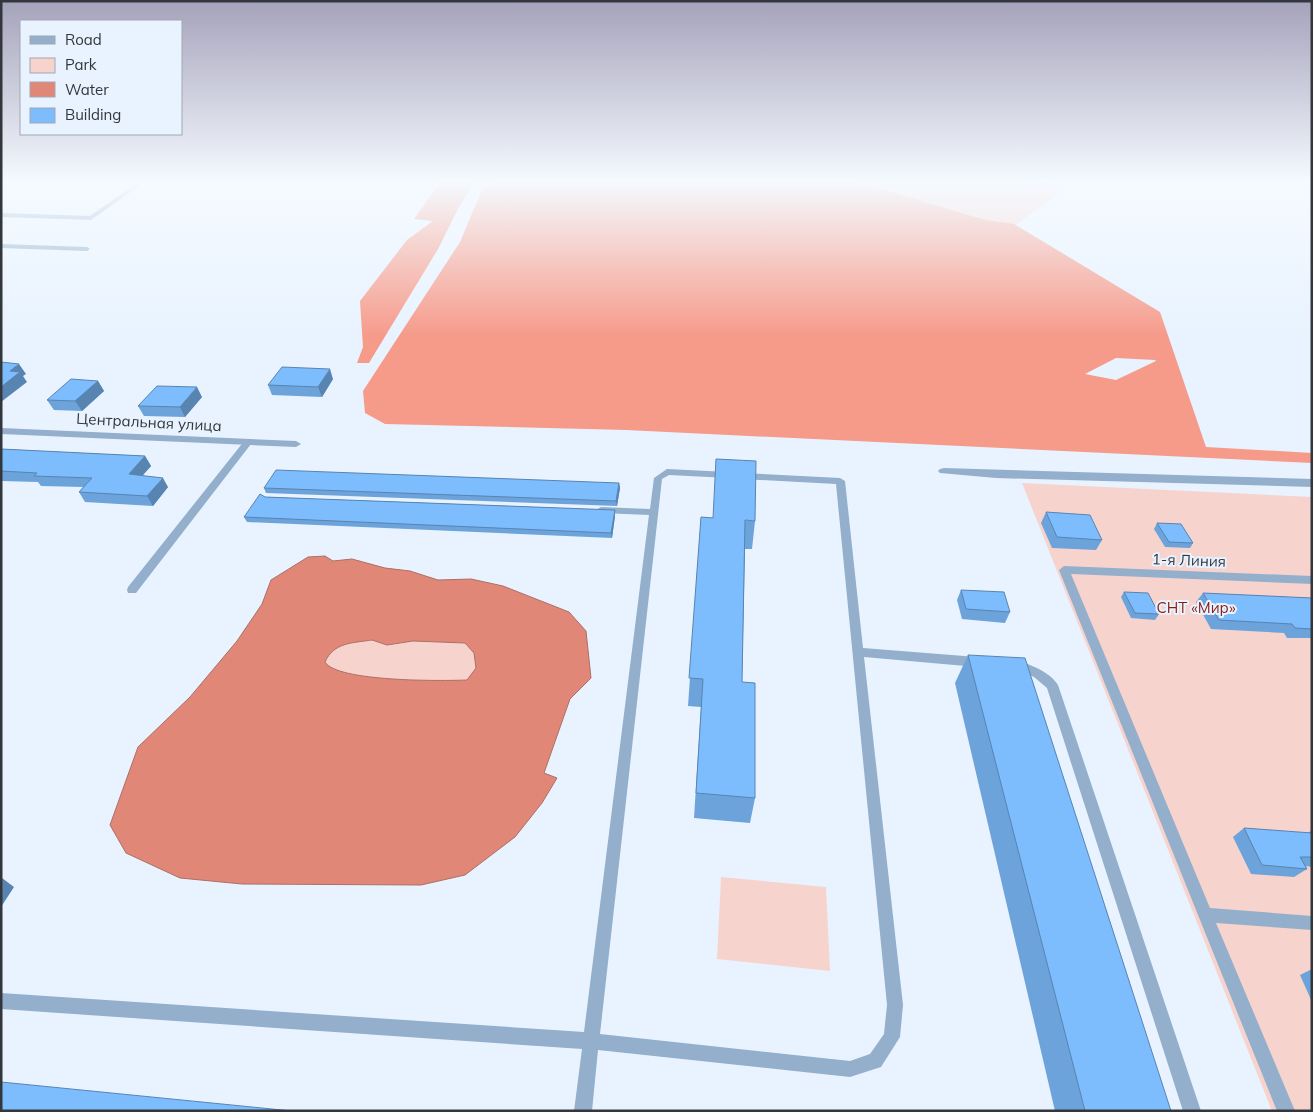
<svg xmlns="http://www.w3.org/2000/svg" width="1313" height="1112" font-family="Mulish,sans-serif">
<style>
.green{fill:#f7d3cd}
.forest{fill:#f69a8a;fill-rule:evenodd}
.water{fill:#e18778;stroke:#ac6f66;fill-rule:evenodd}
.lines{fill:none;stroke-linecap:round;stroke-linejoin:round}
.lane{fill:#93afcb;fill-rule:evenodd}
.street{fill:#93afcb;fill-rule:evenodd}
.wall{fill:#6ca3da}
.shaded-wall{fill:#5884b1}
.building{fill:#7dbdfd;stroke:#5884b1}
.labels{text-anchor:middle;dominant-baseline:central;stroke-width:4;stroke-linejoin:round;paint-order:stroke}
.street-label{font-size:15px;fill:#32373c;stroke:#e8f3ff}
.park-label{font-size:15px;fill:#891e13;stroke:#e8f3ff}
</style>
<rect width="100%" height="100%" fill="#e8f3ff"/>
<!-- green -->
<path class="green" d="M865,181H1077L1014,226L980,221L865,190Z
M1022,483L1312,497V1111H1272Z
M372,640L387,645L413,641L465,643L474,653L476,668L467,680C442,681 338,682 325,662C334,642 353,643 372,640Z
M721,877L826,887L830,971L717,959Z"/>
<!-- forest -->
<path class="forest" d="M441,181H475L459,207L438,249L369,363H357L363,347L360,301L407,240L433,221L414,219Z
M502,181H854L985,220L1014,224L1160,312L1206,447L1312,453V463L626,430L385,424L365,413L363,391L460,242L481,192L488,184ZM1116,358L1155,360L1156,361L1116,380L1085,374Z"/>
<!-- water -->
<path class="water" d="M325,556L333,561L352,559L385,568L410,571L438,580L471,579L503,586L569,612L586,631L591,678L570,699L544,773L557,778L542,803L515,837L465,875L421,885L242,884L180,878L126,853L110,825L138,747L190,697L237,641L262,604L271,580L308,557ZM372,640L387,645L413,641L465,643L474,653L476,668L467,680C442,681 337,682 325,662C334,642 353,643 372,640Z"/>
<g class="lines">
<!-- lane -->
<path class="lane" d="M11,181H17L1,190V187Z
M140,181H146L91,220L1,217V213L90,216Z
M1,244L87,247L90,249L87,251L1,248Z
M248,439L252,442L251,444L136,593H128L127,590L128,587L245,440Z
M667,469L728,472L732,475L728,478L669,475L662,479L600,1034L850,1061L870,1054L884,1034L887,1005L836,484L742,479L738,476L742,473L840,478L845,481L863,648L977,657L981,659L983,662L981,665L977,667L864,657L903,1005L900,1037L881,1067L850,1077L598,1050L592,1111H574L582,1049L1,1009V993L584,1032L649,515L601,513L596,510L601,507L650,509L654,478Z
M1064,566L1312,576V584L1071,574L1210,908L1312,916V930L1216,923L1295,1111H1277L1059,570Z
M1017,660C1031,665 1050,672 1058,685L1201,1111H1183L1047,688L1034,677L1013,668L1011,665L1013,662Z"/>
<!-- street -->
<path class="street" d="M1,428L296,441L301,444L296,447L1,434Z
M944,468L1312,479V487L996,478L940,473L938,471L940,469Z"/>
</g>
<!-- wall -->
<path class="wall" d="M1022,181H1048L1047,184L1022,182Z
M333,379L322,397L272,395L268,385Z
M98,381L104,391L82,411L54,410L47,400Z
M202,397L185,417L144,416L138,406Z
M1,449L145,456L151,466L142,476L168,487L153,506L85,502L79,492L83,487L41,486L38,482L1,481Z
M619,483L620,488L617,506L266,493L264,488Z
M265,497L615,510V516L612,538L247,522L244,517Z
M1046,512L1102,540L1096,550L1052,548L1041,523Z
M701,517L755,521L752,549H745L742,682L755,798L750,823L694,818L701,707L688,706Z
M1157,523L1193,543L1190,548L1165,547L1154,529Z
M961,590L1010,612L1005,623L962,619L957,600Z
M1124,592L1159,614L1155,620L1131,618L1121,597Z
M1203,593L1312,598V638H1287L1284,633L1211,629L1196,602Z
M968,655L1171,1111H1055L955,683Z
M1244,828L1308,833L1312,830V867L1306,866L1307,869L1294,877L1251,874L1233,837Z
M1312,969V1002L1300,975Z"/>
<!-- shaded-wall -->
<path class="shaded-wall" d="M19,364L26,374L23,376L27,382L1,402V387L10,371Z
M330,369L333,379L322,397L318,387Z
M98,381L104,391L82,411L75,401Z
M197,387L202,397L185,417L180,407Z
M145,456L151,466L135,484L129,474Z
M163,478L168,487L153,506L147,496Z
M619,483L620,488L617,506L616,501Z
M615,510V516L612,538L611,533Z
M2,878L14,887L1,907V879Z"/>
<!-- building -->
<path class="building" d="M1,362L19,364L10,371L20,372L1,387Z
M282,367L330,369L318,387L268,385Z
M71,379L98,381L75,401L47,400Z
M157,386L197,387L180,407L138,406Z
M1,449L145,456L129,474L163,478L147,496L79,492L92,478L34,476L37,473L1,471Z
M716,459L756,461L755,521L745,520L742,682L755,683V798L696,793L703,679L689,678L701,517L713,518Z
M276,470L619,483L616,501L264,488Z
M260,494L265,497L615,510L611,533L244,517Z
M1046,512L1090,515L1102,540L1057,537Z
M1157,523L1181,524L1193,543L1169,542Z
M961,590L1004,592L1010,612L966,609Z
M1124,592L1148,593L1159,614L1135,613Z
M1203,593L1312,598V629L1295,628L1292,624L1219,620Z
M968,655L1025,658L1171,1111H1085Z
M1244,828L1312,833V857H1300L1307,869L1262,865Z
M1,1082L292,1111H1Z"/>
<!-- sky -->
<linearGradient id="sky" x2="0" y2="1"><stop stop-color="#a5a2bb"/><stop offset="0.54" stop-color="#f5faff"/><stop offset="1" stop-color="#f5faff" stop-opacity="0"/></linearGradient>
<rect width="1313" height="337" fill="url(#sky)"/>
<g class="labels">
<!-- street labels -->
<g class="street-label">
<text transform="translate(149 422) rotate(3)">Центральная улица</text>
<text transform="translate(1189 560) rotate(2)">1-я Линия</text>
</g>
<!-- park labels -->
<g class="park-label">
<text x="1196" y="607">СНТ «Мир»</text>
</g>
</g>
<!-- border -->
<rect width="1313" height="1112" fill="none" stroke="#32373c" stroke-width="5"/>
<!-- legend -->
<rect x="20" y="20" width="162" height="115" fill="#e8f3ff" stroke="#9fa8b1"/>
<rect x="30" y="36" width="25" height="8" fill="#93afcb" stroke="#9fa8b1"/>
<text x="65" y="45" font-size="15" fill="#32373c">Road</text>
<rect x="30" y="58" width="25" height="15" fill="#f7d3cd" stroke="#9fa8b1"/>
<text x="65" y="70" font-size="15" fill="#32373c">Park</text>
<rect x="30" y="82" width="25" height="15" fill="#e18778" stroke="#9fa8b1"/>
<text x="65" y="95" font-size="15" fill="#32373c">Water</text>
<rect x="30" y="108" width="25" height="15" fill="#7dbdfd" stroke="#9fa8b1"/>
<text x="65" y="120" font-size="15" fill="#32373c">Building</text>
</svg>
